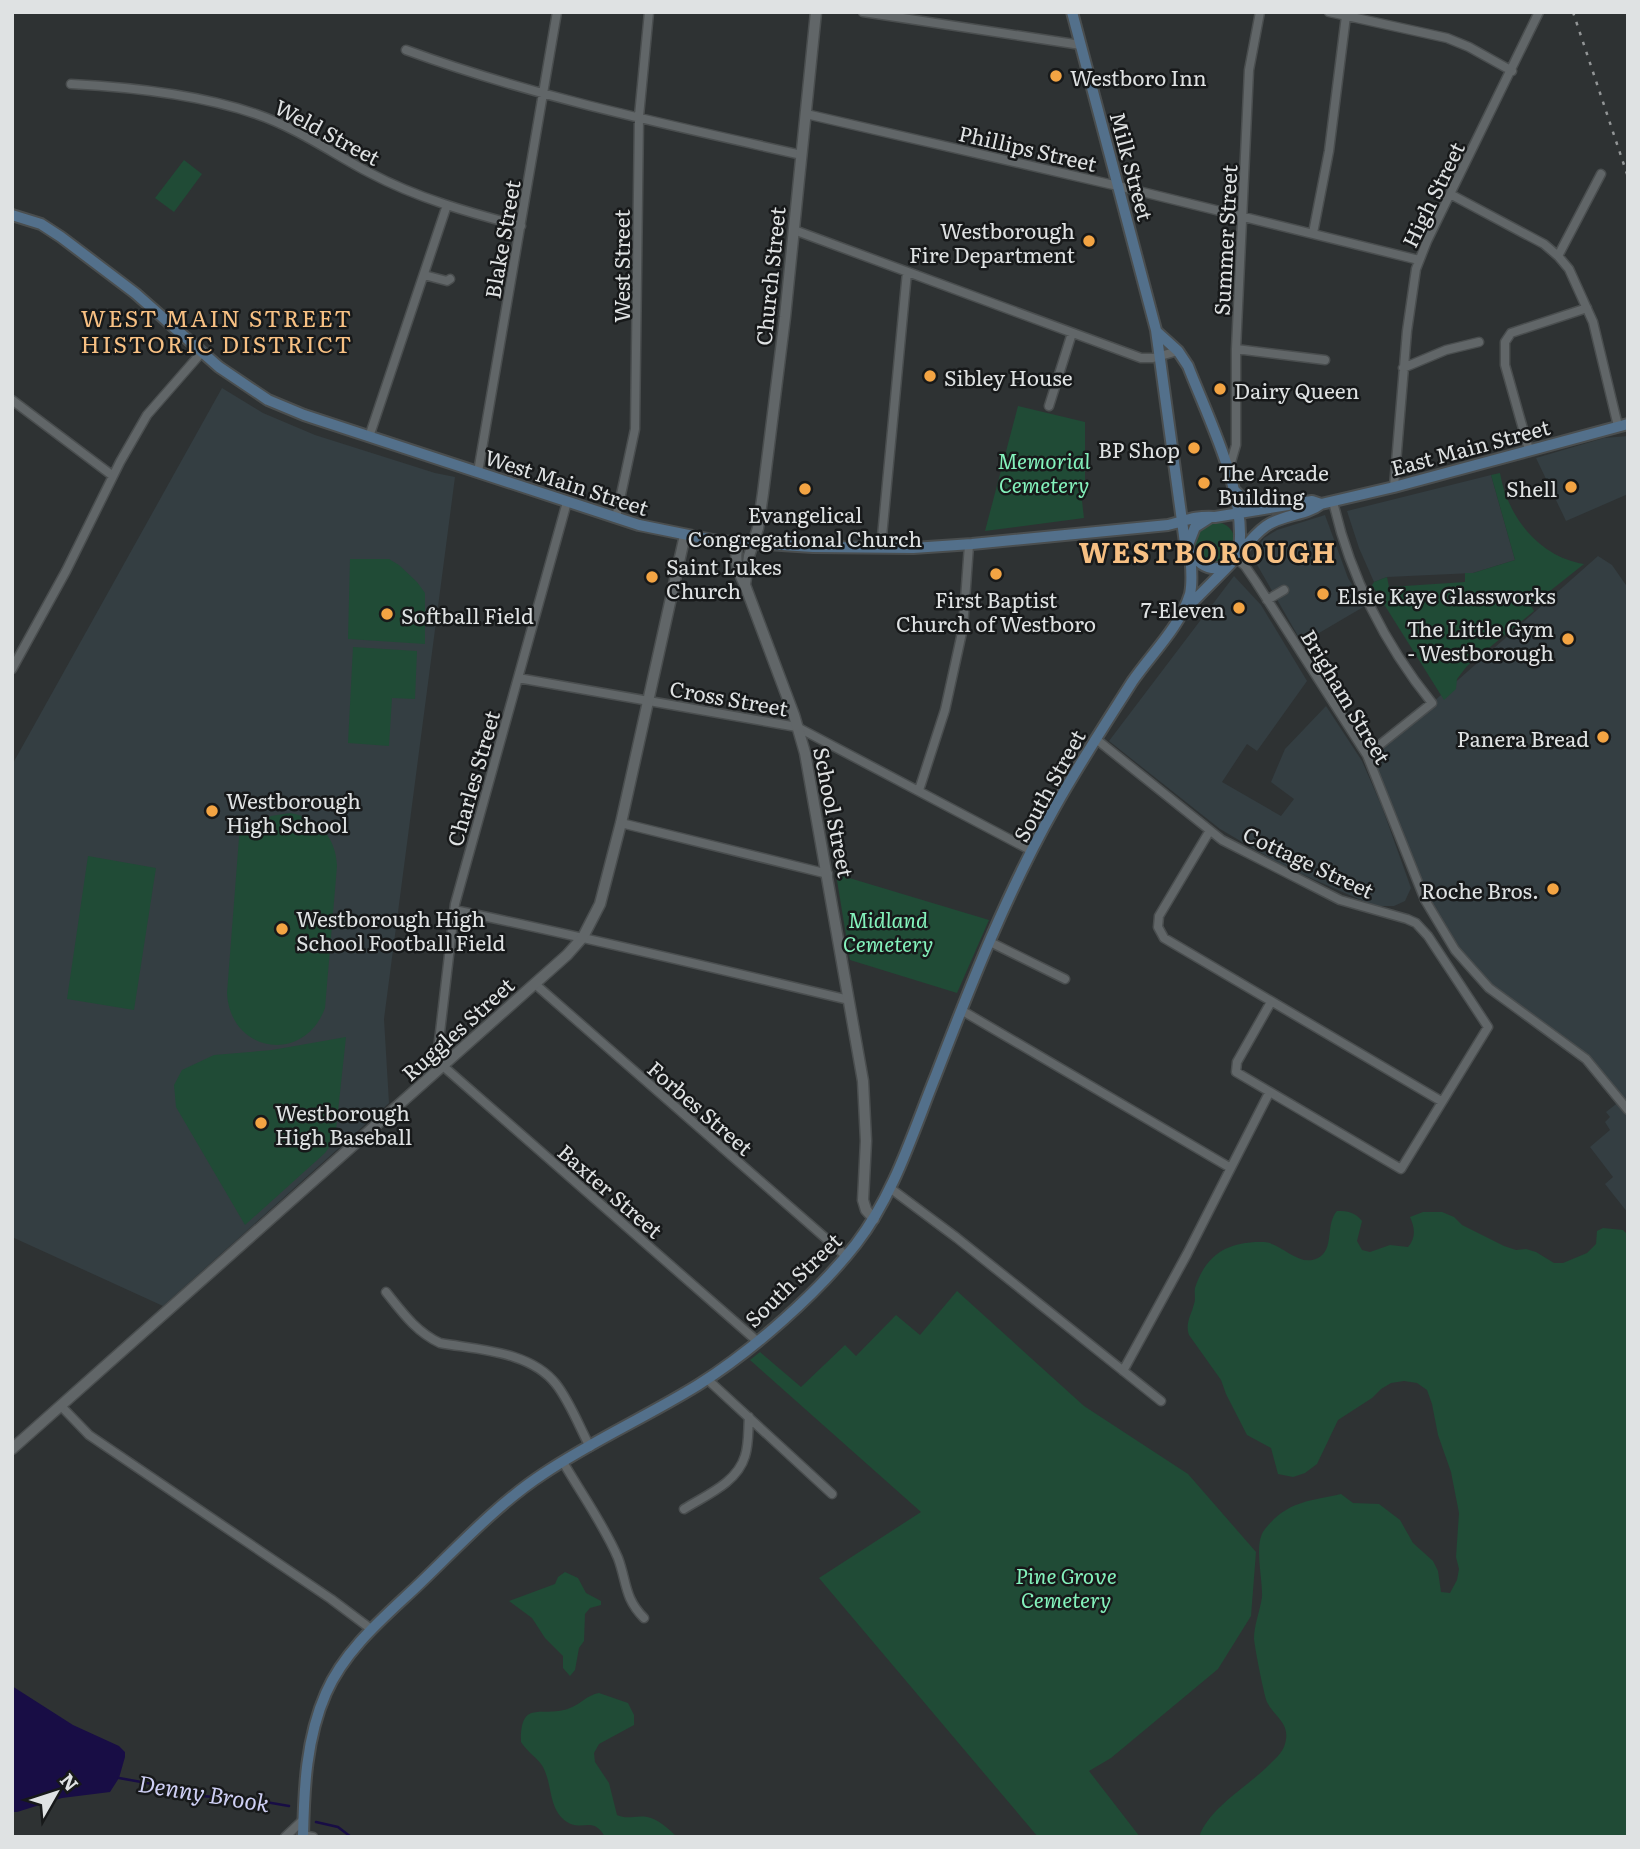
<svg xmlns="http://www.w3.org/2000/svg" width="1640" height="1849" font-family="Literata,serif">
<style>
.built{fill:#343e42}
.green{fill:#204b36}
.water{fill:#180d45}
.lines{fill:none;stroke-linecap:round;stroke-linejoin:round}
.stream{stroke:#180d45;stroke-width:2.5}
.minor-casing{stroke:#4a4e4f;stroke-width:11}
.tertiary-casing{stroke:#4a4e4f;stroke-width:13}
.secondary-casing{stroke:#4a4e4f;stroke-width:14}
.minor{stroke:#616668;stroke-width:8}
.tertiary{stroke:#616668;stroke-width:10}
.secondary{stroke:#53708b;stroke-width:10}
.rail{stroke:#929596;stroke-width:2.5;stroke-dasharray:3.5 7;stroke-linecap:butt}
.poi-dot{fill:#f3a443;stroke:#17191a;stroke-width:2.5}
.labels{text-anchor:middle;dominant-baseline:central;stroke-width:5;stroke-linejoin:round;paint-order:stroke}
.poi-label{font-size:21px;fill:#dfe2e3;stroke:#17191a;text-anchor:start}
.street-label{font-size:21px;fill:#dfe2e3;stroke:#17191a}
.park-label{font-size:21px;font-style:italic;fill:#84f2bc;stroke:#17191a}
.neighbourhood-label{font-size:23px;letter-spacing:2px;fill:#f7c083;stroke:#17191a}
.water-label{font-size:23px;font-style:italic;fill:#cfd0f5;stroke:#17191a}
.district-label{font-size:28px;font-weight:bold;letter-spacing:2px;fill:#f7c083;stroke:#17191a}
</style>
<rect width="100%" height="100%" fill="#2e3233"/>
<!-- built -->
<path class="built" d="M222,388L263,413L315,435L435,473L455,477L384,1019L389,1103L163,1306L12,1237V765Z
M1628,436V494L1566,521L1536,458L1604,438Z
M1491,475L1515,560L1473,573L1387,577L1374,582L1359,548L1347,511Z
M1325,515L1348,578L1365,606L1302,643L1252,556L1264,538L1277,530Z
M1598,556L1612,565L1628,588V1213L1605,1184L1613,1177L1590,1147L1610,1130L1605,1122L1610,1117L1606,1112L1620,1101L1586,1059L1489,988L1455,950L1425,900L1367,755L1432,703Z
M1234,576L1261,605L1307,681L1257,751L1247,744L1222,782L1281,816L1294,799L1271,782L1285,749L1326,706L1362,761L1382,807L1411,888L1405,901L1394,906H1375L1347,894L1285,867L1220,829L1109,741Z"/>
<!-- green -->
<path class="green" d="M184,160L202,174L174,212L155,198Z
M1018,406L1085,422V485L1081,492L1084,518L985,531Z
M1500,473C1507,516 1539,557 1584,564L1531,606L1534,611L1467,666L1457,679L1456,689L1444,700L1372,585L1374,582L1387,577L1389,587L1465,582V573H1473L1515,560L1491,475Z
M1195 542a20 20 0 1 1 40 0a20 20 0 1 1-40 0Z
M350,559H389L399,565L417,582L425,593V644L348,639Z
M353,647L417,651L415,699L392,698L389,746L348,743Z
M290,813C318,818 336,837 337,866L325,1008C304,1065 230,1053 227,993L240,825L248,826L249,831L271,816Z
M88,856L156,868L134,1010L67,999Z
M836,874L989,920L957,993L850,960Z
M346,1037L335,1139L325,1153L245,1225L176,1107L174,1085L182,1070L214,1055L272,1050Z
M1337,1211C1348,1211 1355,1212 1362,1221L1357,1241L1362,1250L1370,1252L1390,1245L1408,1247C1416,1238 1415,1228 1410,1217L1423,1212H1442L1454,1217L1462,1225L1504,1246L1516,1250L1526,1249L1536,1252L1554,1263H1563L1587,1253L1596,1244L1597,1231L1603,1228L1623,1230L1628,1235V1837H1199C1209,1808 1247,1787 1269,1765C1275,1759 1283,1752 1285,1744C1291,1723 1275,1718 1267,1702C1264,1695 1255,1649 1254,1639C1254,1625 1260,1611 1262,1597C1263,1578 1253,1543 1265,1529C1287,1501 1310,1501 1341,1494L1353,1503L1379,1504L1400,1520L1413,1543L1433,1561L1438,1571L1441,1592L1450,1593L1457,1580L1459,1569L1456,1557L1459,1513L1451,1472L1438,1435L1432,1404L1427,1390L1417,1383L1404,1381L1391,1383L1381,1389L1372,1398L1338,1420L1317,1464L1305,1473L1293,1477L1278,1474L1271,1448L1247,1435L1226,1394L1221,1380L1189,1335C1185,1323 1191,1316 1194,1304C1196,1299 1194,1293 1195,1288C1206,1254 1228,1241 1264,1242C1282,1243 1299,1268 1318,1258C1335,1249 1325,1224 1337,1211Z
M957,1291L1084,1406L1188,1474L1256,1552L1251,1616L1218,1669L1111,1758L1089,1771L1140,1837H1038L819,1578L921,1512L750,1360L760,1352L801,1387L845,1345L856,1356L896,1315L920,1335Z
M565,1572L578,1578L586,1593L601,1601V1605L590,1608L585,1614L584,1641L579,1648L575,1670L570,1676L563,1668V1656L545,1638L532,1618L509,1601L555,1584L558,1577Z
M599,1693L628,1703L634,1715V1725L599,1744L594,1753L595,1762L609,1783L617,1815C627,1820 636,1815 647,1817C658,1819 669,1829 677,1837H605C593,1815 582,1832 567,1822C548,1809 553,1786 543,1767C538,1758 527,1752 521,1742C520,1697 543,1719 570,1708C581,1704 587,1695 599,1693Z"/>
<!-- water -->
<path class="water" d="M12,1686L73,1725L119,1746L125,1752V1757L119,1778L110,1792L62,1798L17,1812H12Z"/>
<g class="lines">
<!-- stream -->
<path class="stream" d="M119,1778L169,1787L200,1796L248,1799L289,1806
M316,1822L338,1827L351,1837"/>
<!-- minor casing -->
<g class="minor-casing">
<path id="minor" d="M863,12L1081,45
M1329,12L1447,38L1469,47L1512,71
M406,50C534,97 669,125 802,155
M71,84C129,87 201,95 256,114C297,128 332,153 370,173C417,198 470,213 521,226
M806,114L1118,186L1419,260
M1450,194L1544,244L1558,256L1569,269L1593,322L1618,426
M794,230L1141,358H1153L1178,351
M1313,233L1329,151L1346,16
M1558,256L1601,174
M424,275L447,281L450,279
M1236,349L1325,360
M1403,368L1446,350L1479,342
M12,400L113,476
M1049,406L1072,333
M369,437L447,205
M1529,450L1505,365V342L1511,333L1587,308
M1229,469L1236,445V349L1249,70L1260,12
M478,472L557,12
M1394,487L1407,331L1416,269L1427,241L1539,12
M1333,501C1349,574 1385,645 1432,703L1367,755
M567,502L455,904L437,1058L443,1066L757,1341
M616,518L635,429L639,116L649,12
M881,547L907,272
M1236,558L1245,566L1256,582L1367,755L1425,900L1455,950L1489,988L1586,1059L1628,1110
M1267,600L1284,590
M12,669L66,571L120,462L147,415L202,352
M518,678L797,727L1032,851
M1096,739L1222,840L1340,900L1407,919L1416,923L1428,936L1488,1027L1401,1169L1236,1072L1237,1062L1271,1002
M919,790L945,710L963,628L969,545
M621,823L828,874
M1209,832L1159,916L1158,927L1164,938L1441,1101
M454,910C586,937 717,969 849,1000
M990,942L1065,979
M535,984L846,1256
M961,1010L1229,1167
M890,1188L957,1238L1161,1401
M386,1292C402,1312 416,1332 440,1343C479,1350 530,1351 556,1384C570,1402 579,1426 590,1447
M1123,1371L1187,1254L1269,1093
M707,1379L832,1494
M61,1406L89,1435L331,1599L371,1629
M563,1462C581,1493 604,1525 618,1558C627,1582 624,1598 644,1618
M684,1509C706,1495 737,1483 745,1456C749,1444 748,1429 749,1417
M302,1835L313,1837
M285,1837L303,1820"/>
</g>
<!-- tertiary casing -->
<g class="tertiary-casing">
<path id="tertiary" d="M738,542C734,560 737,569 745,585L794,715L805,753L863,1081L866,1141L863,1200L866,1210L874,1219
M745,584L749,556L758,528L763,493L785,317L816,12
M12,1449L567,955L583,937L600,904L621,823L685,535"/>
</g>
<!-- secondary casing -->
<g class="secondary-casing">
<path id="secondary" d="M1072,12L1156,330L1185,543C1194,560 1206,574 1227,566
M12,215L41,224L61,237L135,293L219,367L268,400L304,415L639,525L718,541L813,547L913,548L972,544L1168,525C1188,520 1193,516 1215,517L1312,501L1321,504
M1157,332L1178,351L1188,366C1208,418 1247,494 1239,550
M1233,489L1246,502L1266,508
M1188,545L1195,527L1209,518
M1187,608C1202,592 1218,577 1233,561C1244,549 1252,536 1266,526C1283,514 1305,516 1321,504L1394,487L1628,424
M303,1837C304,1789 306,1738 326,1693C345,1650 382,1619 415,1588C456,1549 496,1505 543,1474C592,1441 648,1416 698,1385C752,1351 817,1294 856,1244C894,1195 913,1132 936,1075C971,984 1007,892 1055,807C1079,764 1106,723 1132,682C1151,654 1180,627 1190,594C1193,580 1191,567 1190,553"/>
</g>
<!-- minor -->
<use href="#minor" class="minor"/>
<!-- tertiary -->
<use href="#tertiary" class="tertiary"/>
<!-- secondary -->
<use href="#secondary" class="secondary"/>
<!-- rail -->
<path class="rail" d="M1573,12L1628,177"/>
</g>
<!-- markers -->
<g class="poi-dot">
<circle cx="1056" cy="76" r="7"/>
<circle cx="1089" cy="241" r="7"/>
<circle cx="930" cy="376" r="7"/>
<circle cx="1220" cy="389" r="7"/>
<circle cx="1194" cy="448" r="7"/>
<circle cx="1204" cy="483" r="7"/>
<circle cx="1571" cy="487" r="7"/>
<circle cx="805" cy="489" r="7"/>
<circle cx="996" cy="574" r="7"/>
<circle cx="652" cy="577" r="7"/>
<circle cx="1323" cy="594" r="7"/>
<circle cx="1239" cy="608" r="7"/>
<circle cx="387" cy="614" r="7"/>
<circle cx="1568" cy="639" r="7"/>
<circle cx="1603" cy="737" r="7"/>
<circle cx="212" cy="811" r="7"/>
<circle cx="1553" cy="889" r="7"/>
<circle cx="282" cy="929" r="7"/>
<circle cx="261" cy="1123" r="7"/>
</g>
<g class="labels">
<!-- poi labels -->
<g class="poi-label">
<text x="1070" y="76">Westboro Inn</text>
<text x="1075" y="229" text-anchor="end">Westborough<tspan x="1075" dy="24">Fire Department</tspan></text>
<text x="944" y="376">Sibley House</text>
<text x="1234" y="389">Dairy Queen</text>
<text x="1180" y="448" text-anchor="end">BP Shop</text>
<text x="1218" y="471">The Arcade<tspan x="1218" dy="24">Building</tspan></text>
<text x="1557" y="487" text-anchor="end">Shell</text>
<text x="805" y="513" text-anchor="middle">Evangelical<tspan x="805" dy="24">Congregational Church</tspan></text>
<text x="666" y="565">Saint Lukes<tspan x="666" dy="24">Church</tspan></text>
<text x="1337" y="594">Elsie Kaye Glassworks</text>
<text x="996" y="598" text-anchor="middle">First Baptist<tspan x="996" dy="24">Church of Westboro</tspan></text>
<text x="1225" y="608" text-anchor="end">7-Eleven</text>
<text x="401" y="614">Softball Field</text>
<text x="1554" y="627" text-anchor="end">The Little Gym<tspan x="1554" dy="24">- Westborough</tspan></text>
<text x="1589" y="737" text-anchor="end">Panera Bread</text>
<text x="226" y="799">Westborough<tspan x="226" dy="24">High School</tspan></text>
<text x="1539" y="889" text-anchor="end">Roche Bros.</text>
<text x="296" y="917">Westborough High<tspan x="296" dy="24">School Football Field</tspan></text>
<text x="275" y="1111">Westborough<tspan x="275" dy="24">High Baseball</tspan></text>
</g>
<!-- street labels -->
<g class="street-label">
<text transform="translate(328 131) rotate(28)">Weld Street</text>
<text transform="translate(1028 147) rotate(13)">Phillips Street</text>
<text transform="translate(1133 166) rotate(75)">Milk Street</text>
<text transform="translate(1432 194) rotate(-64)">High Street</text>
<text transform="translate(501 239) rotate(-80)">Blake Street</text>
<text transform="translate(1224 240) rotate(-87)">Summer Street</text>
<text transform="translate(620 266) rotate(-90)">West Street</text>
<text transform="translate(769 276) rotate(-84)">Church Street</text>
<text transform="translate(1470 446) rotate(-15)">East Main Street</text>
<text transform="translate(567 481) rotate(18)">West Main Street</text>
<text transform="translate(1347 696) rotate(59)">Brigham Street</text>
<text transform="translate(729 697) rotate(10)">Cross Street</text>
<text transform="translate(472 778) rotate(-74)">Charles Street</text>
<text transform="translate(1048 785) rotate(-61)">South Street</text>
<text transform="translate(835 812) rotate(79)">School Street</text>
<text transform="translate(1309 861) rotate(25)">Cottage Street</text>
<text transform="translate(457 1028) rotate(-42)">Ruggles Street</text>
<text transform="translate(701 1107) rotate(41)">Forbes Street</text>
<text transform="translate(611 1190) rotate(41)">Baxter Street</text>
<text transform="translate(792 1279) rotate(-44)">South Street</text>
</g>
<!-- park labels -->
<g class="park-label">
<text x="1044" y="459">Memorial<tspan x="1044" dy="24">Cemetery</tspan></text>
<text x="888" y="918">Midland<tspan x="888" dy="24">Cemetery</tspan></text>
<text x="1066" y="1574">Pine Grove<tspan x="1066" dy="24">Cemetery</tspan></text>
</g>
<!-- neighbourhood labels -->
<g class="neighbourhood-label">
<text x="217" y="317">WEST MAIN STREET<tspan x="217" dy="26">HISTORIC DISTRICT</tspan></text>
</g>
<!-- water labels -->
<g class="water-label">
<text transform="translate(204 1792) rotate(9)">Denny Brook</text>
</g>
<!-- district labels -->
<g class="district-label">
<text x="1208" y="551">WESTBOROUGH</text>
</g>
</g>
<!-- border -->
<rect width="1640" height="1849" fill="none" stroke="#dfe2e3" stroke-width="28"/>
<!-- north arrow -->
<g transform="translate(56 1793) rotate(51)" stroke="#17191a" stroke-width="5" paint-order="stroke">
<path d="M0-5L12 26L0 18L-12 26Z" fill="#dfe2e3"/>
<text y="-10" font-size="19" font-weight="bold" text-anchor="middle" fill="#dfe2e3">N</text>
</g>
</svg>
